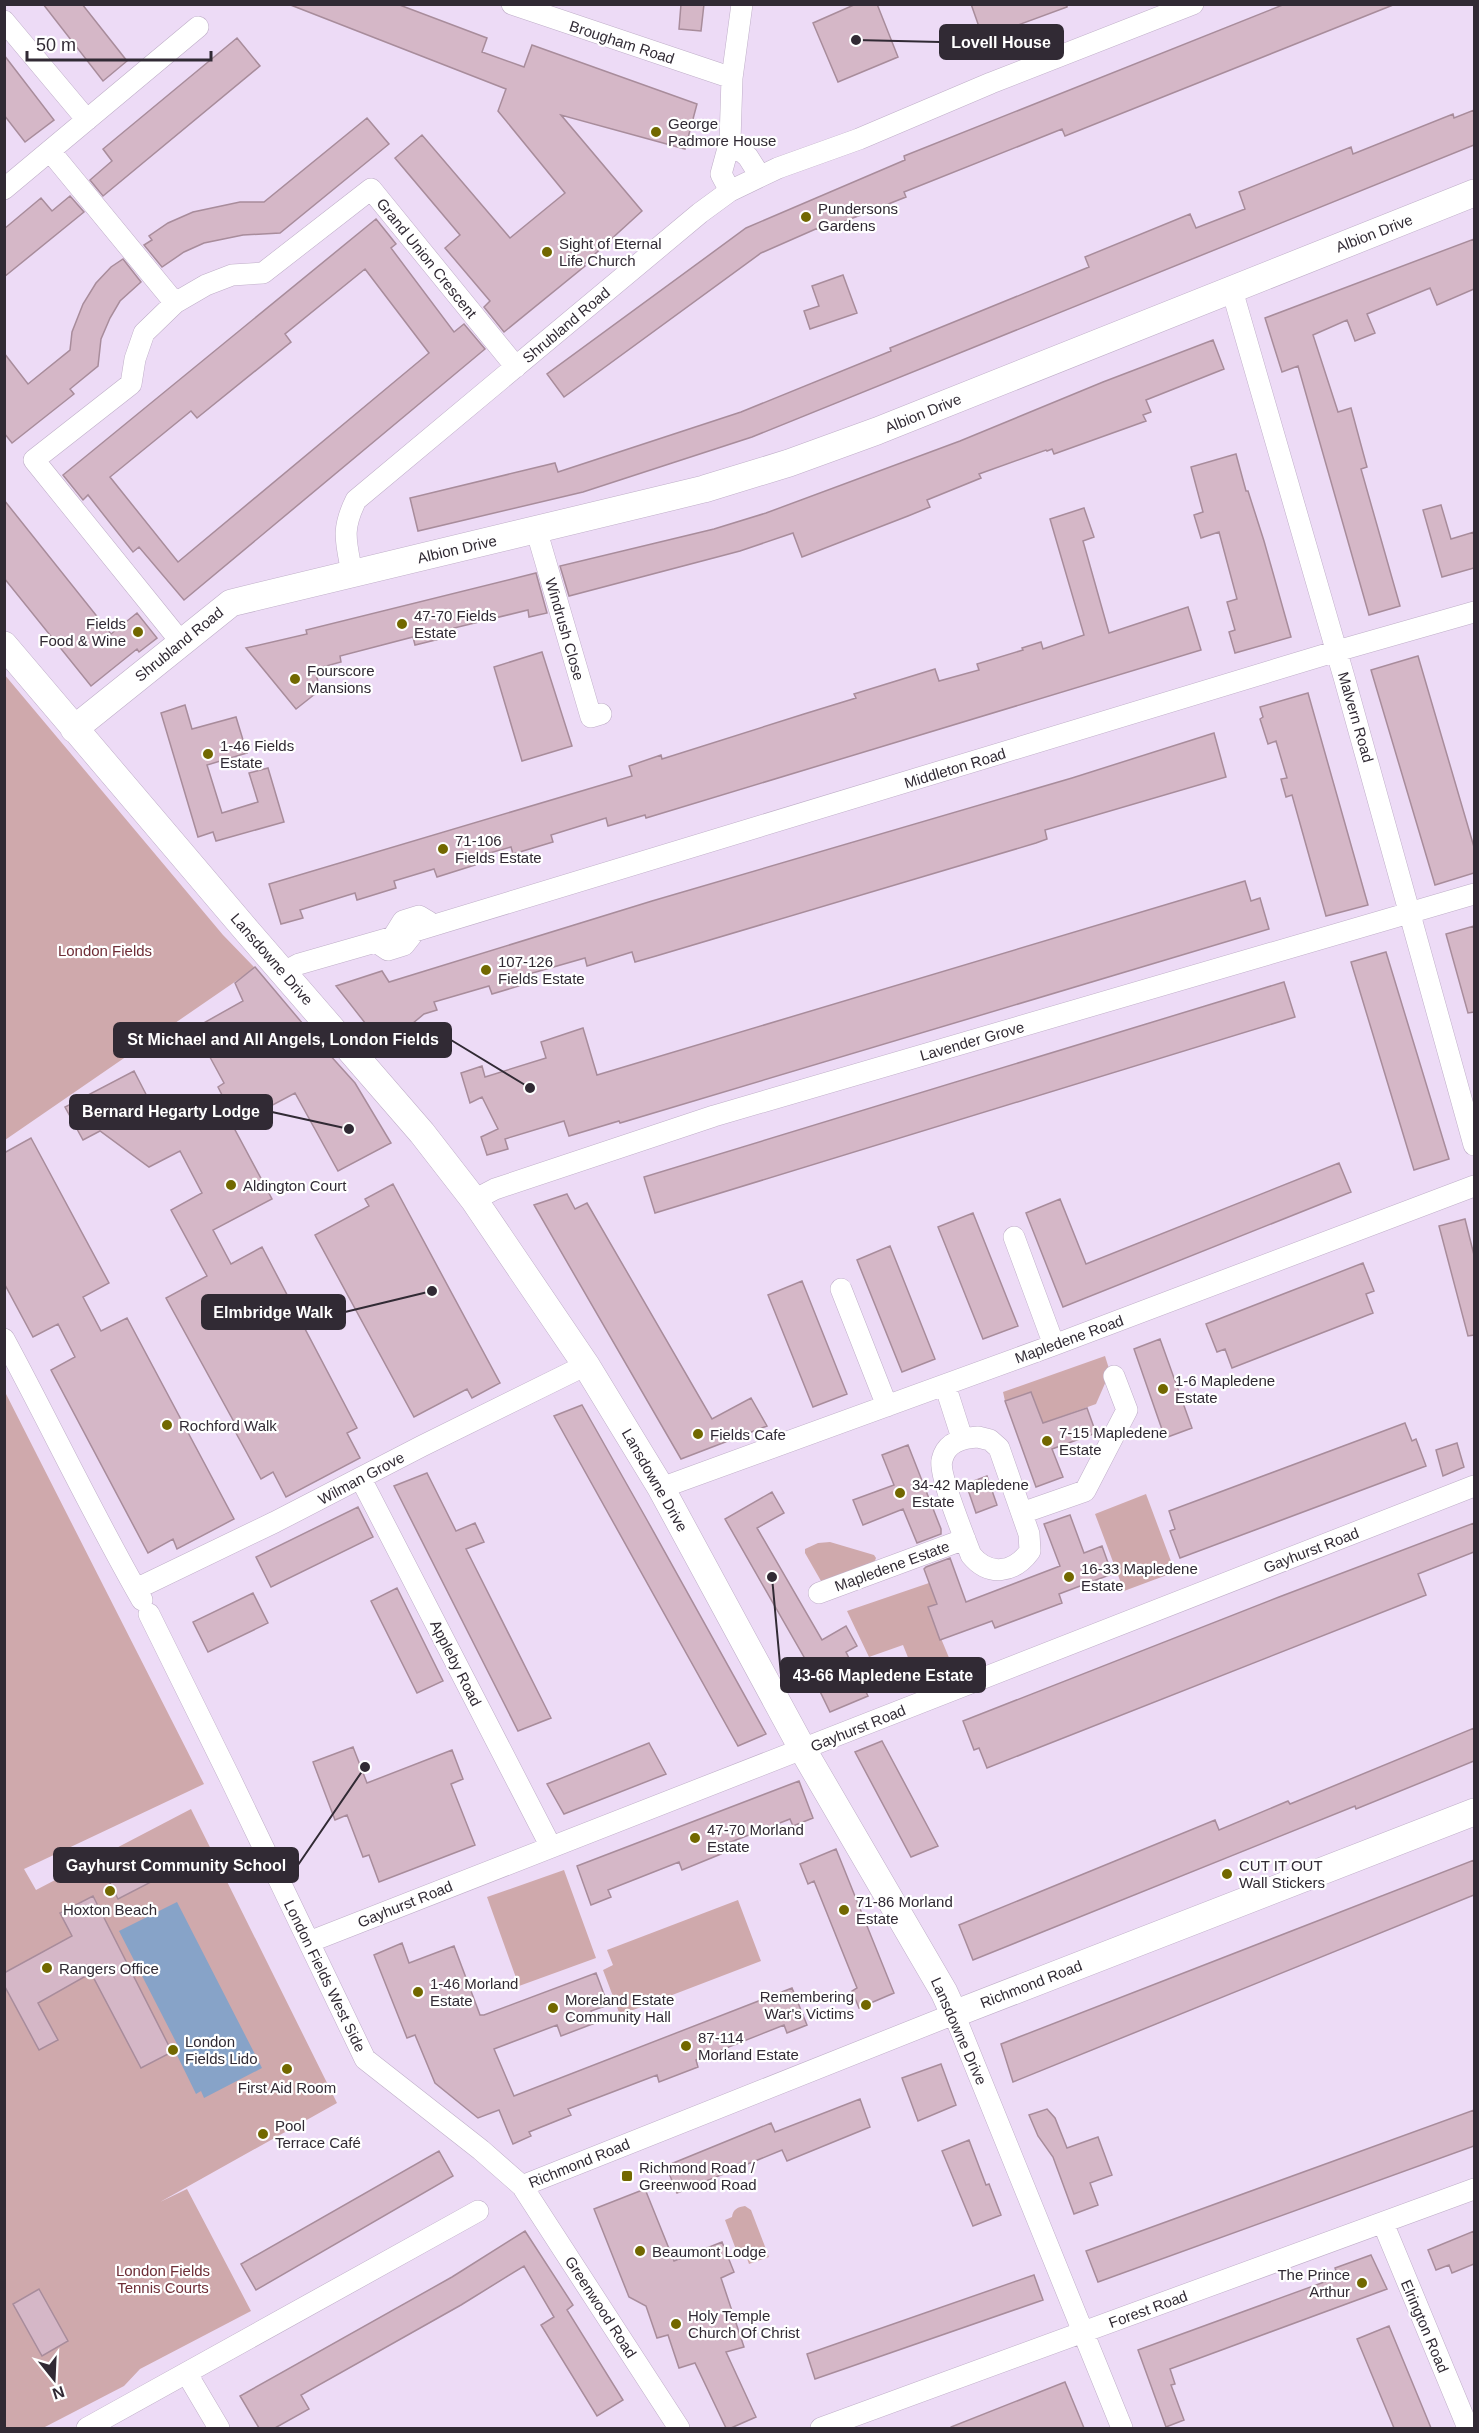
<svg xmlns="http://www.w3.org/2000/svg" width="1479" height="2433" font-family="Helvetica,sans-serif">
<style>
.green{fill:#cfa9ac}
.water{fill:#87a3c8}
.building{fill:#d5b7c7;stroke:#a88c9b;stroke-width:1.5;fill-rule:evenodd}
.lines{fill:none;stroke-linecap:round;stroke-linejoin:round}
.minor-casing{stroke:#bfaec8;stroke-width:22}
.tertiary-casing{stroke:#bfaec8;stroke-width:28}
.minor{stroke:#fff;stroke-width:21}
.tertiary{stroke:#fff;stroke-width:27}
.poi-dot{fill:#726800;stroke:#fff;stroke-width:2}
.labels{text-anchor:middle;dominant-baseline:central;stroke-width:4.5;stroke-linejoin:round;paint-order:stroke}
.street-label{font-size:15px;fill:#312a34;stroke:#fff}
.poi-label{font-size:15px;fill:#312a34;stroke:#fff;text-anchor:start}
.park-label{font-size:15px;fill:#6e2d36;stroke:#fff}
.leader{fill:none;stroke:#312a34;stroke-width:2}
.callout-dot{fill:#312a34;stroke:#fff;stroke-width:2}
.callout{fill:#312a34;stroke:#312a34;stroke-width:2}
.callout-label{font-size:16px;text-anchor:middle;font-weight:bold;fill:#fff}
</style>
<rect width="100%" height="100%" fill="#eddbf6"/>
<!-- green -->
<path class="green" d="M4,674L223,935L255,968L5,1140Z
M1105,1356L1110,1372L1096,1404L1043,1423L1031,1392L1005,1401L1003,1392Z
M4,1390L204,1784L24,1869L36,1890L191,1809L337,2103L160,2202L187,2189L251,2311L140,2369L124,2386L43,2428H4Z
M1146,1494L1175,1572L1124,1591L1095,1514Z
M830,1542L874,1555L876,1558L874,1563L824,1582L821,1581L805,1553V1549L818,1543Z
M929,1583L937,1604L928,1607L952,1665L915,1675L903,1645L869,1657L847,1611Z
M564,1870L596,1958L519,1986L487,1897Z
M738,1900L761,1961L620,2015L603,1970L613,1965L607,1950Z
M745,2206L751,2210L769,2257L749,2264L745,2253L738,2255L725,2220L732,2217C733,2209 738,2207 745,2206Z"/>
<!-- water -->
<path class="water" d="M177,1902L262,2068L204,2098L201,2091L196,2094L174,2049L178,2046L119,1931Z"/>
<!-- building -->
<path class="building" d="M43,4H82L127,61L103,81Z
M288,4H397L487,38L482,52L524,67L532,45L697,104L685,149L561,115L642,211L584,264L585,266L504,332L484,307L490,301L445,248L460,235L395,158L422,135L510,238L565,193L498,111L506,89Z
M681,4H704L701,31L679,29Z
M856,4H877L898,57L838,82L813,23Z
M971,4H1067V7L983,38Z
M1285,4L1393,5L1065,136L1062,129L904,192L906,197L820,231L818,228L761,253L564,397L547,374L746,228L905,160L904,156Z
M237,38L260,66L103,196L90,180L112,161L103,149Z
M4,55L54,120L25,142L4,115Z
M1474,110V145L752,437L583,492L418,531L410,498L555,463L558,472L741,412L891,351L890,348L1089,267L1085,257L1190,214L1196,228L1245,209L1239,192L1351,147L1353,154L1453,114L1454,118Z
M367,118L389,144L280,233L243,235L204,243L184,252L162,267L144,245L152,240L149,236L168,223L193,212L240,202H264Z
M70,196L84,212L4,277V229L41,198L52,211Z
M376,219L396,244L391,248L454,332L464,324L485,349L184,600L139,547L133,552L88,495L83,500L63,475ZM365,269L429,353L178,562L110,477L191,411L197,418L291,342L285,334Z
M1474,239V289L1437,305L1430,288L1367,314L1375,333L1355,341L1347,320L1313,335L1338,412L1351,408L1367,467L1361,469L1400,606L1369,615L1298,366L1282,372L1265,318Z
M123,259L141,282L120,301L110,318L101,339L98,366L70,389L74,394L12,443L4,433V353L28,384L70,350L72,332L83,304L96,283L111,267Z
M843,275L857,313L810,329L804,311L819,306L812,286Z
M1213,340L1224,369L1146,400L1151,412L1143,415L1146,421L1054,454L1052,449L1047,451L1046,450L979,474L981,478L927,500L930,507L908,516L802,557L793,533L740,551L569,596L560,566L714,529L766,513L960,441L1103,382Z
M1236,454L1246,491H1248L1264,541L1291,637L1235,653L1229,632L1235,630L1227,602L1237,599L1219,532L1201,538L1194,515L1203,512L1191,467Z
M4,500L111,634L137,613L157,638L139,652L137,649L91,686L4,578Z
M1441,505L1451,539L1474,532V568L1442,577L1423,510Z
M1084,508L1094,537L1083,541L1109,633L1188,607L1201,650L646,818L645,815L608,826L606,818L551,835L553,842L513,854L511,847L472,858L475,865L437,877L434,869L394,881L396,888L357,900L355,893L300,910L303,918L281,924L269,884L632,776L629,766L661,755L662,759L804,714L856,698L854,694L935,669L939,681L979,670L977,664L1023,650L1022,648L1041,642L1043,649L1084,635L1050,519Z
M536,573L547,613L529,617L528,610L454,628L456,635L415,645L413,637L340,656L341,662L315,669L320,690L296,709L246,648L307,634L306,630Z
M542,652L572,746L522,761L494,667Z
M1418,656L1474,847V873L1435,885L1371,670Z
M1308,693L1368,905L1326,916L1292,795L1286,797L1281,779L1287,778L1276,741L1268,744L1260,719L1263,717L1260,707Z
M185,705L192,729L236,717L247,753L207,765L222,813L258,802L249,773L268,768L284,822L216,841L213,832L198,837L161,713Z
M1214,733L1226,777L1045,830L1047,839L1036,843L656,956L635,962L632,952L587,966L585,958L529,974L532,982L492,994L489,986L434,1002L437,1010L424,1014L384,1047L336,986L382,971L389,982L652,901L1072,778Z
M1245,881L1251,901L1260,898L1269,929L620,1123L619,1121L569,1136L564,1121L505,1139L508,1149L487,1155L481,1137L498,1129L482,1097L470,1103L461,1073L482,1066L485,1077L546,1058L541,1042L583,1028L597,1075Z
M1474,926V1012L1468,1013L1446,934Z
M1386,952L1449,1159L1414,1170L1351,962Z
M255,967L319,1043L355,1083L391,1143L338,1171L295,1093L233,1126L272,1199L213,1230L231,1264L262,1247L357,1428L347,1433L360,1458L286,1497L273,1472L261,1479L236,1433L239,1431L166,1298L207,1276L171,1210L202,1193L180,1151L149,1167L100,1131L83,1140L65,1107L134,1071L151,1104L157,1100L169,1123L222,1095L218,1087L224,1083L205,1048L210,1044L200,1025L243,1001L235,983Z
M1284,982L1295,1017L655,1213L644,1177Z
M31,1138L109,1283L83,1297L101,1331L127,1318L234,1519L177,1549L173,1539L148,1553L51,1370L75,1357L58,1324L33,1337L4,1283V1153Z
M1339,1163L1351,1192L1063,1307L1026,1213L1060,1199L1086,1264Z
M393,1184L500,1383L472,1398L467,1389L414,1417L315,1235L369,1206L365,1199Z
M567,1194L575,1209L587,1203L712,1419L751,1398L767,1426L681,1459L534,1205Z
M973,1213L1018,1326L983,1339L938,1227Z
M1465,1219L1474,1255V1335L1468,1336L1439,1226Z
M890,1246L935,1359L902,1372L857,1260Z
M1363,1263L1374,1291L1366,1294L1373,1313L1232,1368L1225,1349L1217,1352L1206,1324Z
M802,1281L847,1394L813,1407L768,1295Z
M1160,1339L1192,1428L1165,1438L1134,1349Z
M1031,1392L1043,1423L1087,1408L1096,1433L1052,1449L1063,1477L1036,1487L1005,1401Z
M582,1405L647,1520L766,1734L738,1746L554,1416Z
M1405,1423L1412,1441L1416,1439L1426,1466L1180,1558L1170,1531L1175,1529L1169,1511Z
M1457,1443L1464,1467L1443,1476L1436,1450Z
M908,1445L941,1529V1534L917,1543L903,1509L863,1525L853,1500L894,1485L882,1455Z
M427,1473L456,1531L475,1523L484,1542L466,1549L551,1718L518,1731L394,1486Z
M987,1476L997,1505L976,1513L966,1484Z
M772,1492L784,1513L757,1528L822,1640L846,1626L857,1646L846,1652L868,1696L830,1712L814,1679L816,1678L725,1519Z
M358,1507L373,1537L271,1587L256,1557Z
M1070,1515L1084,1553L1102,1546L1112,1574L1059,1594L1062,1603L995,1628L992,1621L940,1640L928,1607L937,1604L924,1569L926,1567L950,1558L966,1602L1060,1566L1044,1524Z
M1474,1523V1552L1418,1574L1426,1595L987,1768L979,1748L974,1750L963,1721L1279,1597Z
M397,1588L443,1681L417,1693L371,1601Z
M253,1593L268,1623L208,1652L193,1622Z
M1474,1728V1761L1356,1809L1355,1806L973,1960L959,1925L1215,1820L1219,1830L1288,1801L1290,1804Z
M882,1741L938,1846L911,1857L855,1752Z
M649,1743L666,1774L564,1814L547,1784Z
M353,1747L367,1783L452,1750L463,1779L451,1784L475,1845L379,1882L369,1855L363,1857L347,1815L335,1820L313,1762Z
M799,1781L813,1818L793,1826L790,1819L718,1847L721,1854L682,1870L679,1862L608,1890L611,1897L591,1905L577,1866Z
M836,1849L894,1993L859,2008L852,1991L857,1988L814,1881L808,1884L800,1864Z
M140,1860L151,1882L118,1899L107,1877Z
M1474,1860V1895L1013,2082L1001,2044Z
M93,1896L172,2052L141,2068L91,1973L38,2003L58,2040L39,2050L4,1985V1973L72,1936L60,1913Z
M402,1943L409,1963L454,1946L480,2015H484L596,1973L608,2005L591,2011L595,2023L561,2036L557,2025L494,2049L514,2096L792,1988L807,2025L787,2033L784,2025L696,2060L698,2067L659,2082L657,2075L568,2109L571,2115L529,2132L531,2136L513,2144L499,2110L478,2118L435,2083L415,2035L407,2038L374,1955Z
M941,2064L956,2105L918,2121L902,2078Z
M860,2099L870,2127L787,2161L782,2150L677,2193L666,2166L771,2123L775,2132Z
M1047,2109L1055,2118L1067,2148L1098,2137L1112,2175L1090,2183L1098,2205L1074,2214L1053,2157L1038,2136L1029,2115Z
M1474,2110V2146L1098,2282L1086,2251Z
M969,2140L986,2185L989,2184L1001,2215L973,2226L942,2151Z
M439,2151L453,2176L256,2290L241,2264Z
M645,2189L674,2261L722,2242L734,2272L721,2278L744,2347L726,2352L756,2417L731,2428H726L695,2363L679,2368L668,2335L657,2338L646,2306L629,2297L594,2209Z
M525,2231L573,2305L567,2310L623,2400L597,2416L541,2325L554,2317L524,2266L461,2305L301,2395L309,2409L275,2428H259L240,2396L452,2277Z
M1474,2231V2264L1452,2273L1449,2265L1436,2270L1428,2250Z
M1371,2255L1387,2289L1170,2369L1175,2384L1171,2385L1184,2420L1166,2427L1138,2350L1338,2277L1335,2268Z
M1034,2275L1043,2300L815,2379L807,2354Z
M39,2289L68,2341L42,2356L13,2304Z
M1389,2326L1431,2428H1394L1357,2339Z
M1065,2382L1084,2428H951V2427Z"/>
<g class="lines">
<!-- minor casing -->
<g class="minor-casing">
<path id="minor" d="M512,4L732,78
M4,21L87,120
M730,141L748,157L760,176
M50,151L175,303
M4,189L198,27
M730,191L721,174L730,141L732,78L742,4
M1232,290L1344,677L1474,1145
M536,529L591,717L601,714
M352,573C346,541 341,530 356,500L700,213L730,191L778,168L859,139L991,83L1193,4
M181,642L34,460L131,384L135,359L144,333L175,303L206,285L232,275L263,273L371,189L516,367
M376,942L388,950L404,945L415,931L1337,651L1474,612
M284,972L299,964L393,937L403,921L419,916L429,922
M474,1200L495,1189L714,1116L1474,894
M1014,1237L1054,1345
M841,1289L887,1406
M4,1339C51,1426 93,1515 142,1600
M945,1385L962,1438
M978,1437L990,1440L999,1448L1029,1534L1030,1551C1014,1573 989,1577 971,1555C965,1539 938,1473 942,1460C946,1442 962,1438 978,1437Z
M361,1479L551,1847
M661,1488L1054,1345L1474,1186
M1022,1513L1085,1491L1127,1410L1114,1376
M136,1589L275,1522L422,1446L586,1365
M819,1593L965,1539
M149,1614L230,1778L365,2059L481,2150L522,2186L679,2428
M309,1942L1474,1486
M522,2186L954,2014L1122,2428
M1383,2223L1468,2428
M187,2374L219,2428
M87,2428L478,2211
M821,2428L1474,2189"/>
</g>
<!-- tertiary casing -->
<g class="tertiary-casing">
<path id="tertiary" d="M4,645L247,931L422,1133L474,1200L586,1365L661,1488L803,1750L944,1992L954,2014L1474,1812
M74,729L231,603L704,489L789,463L877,431L1474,193"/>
</g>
<!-- minor -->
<use href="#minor" class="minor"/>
<!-- tertiary -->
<use href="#tertiary" class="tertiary"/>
</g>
<!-- markers -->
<g class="poi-dot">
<circle cx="656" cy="132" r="6"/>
<circle cx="806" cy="217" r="6"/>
<circle cx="547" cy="252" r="6"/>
<circle cx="402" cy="624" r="6"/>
<circle cx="138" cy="632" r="6"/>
<circle cx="295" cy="679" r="6"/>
<circle cx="208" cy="754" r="6"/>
<circle cx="443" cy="849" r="6"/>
<circle cx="486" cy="970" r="6"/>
<circle cx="231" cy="1185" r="6"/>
<circle cx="1163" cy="1389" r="6"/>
<circle cx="167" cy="1425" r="6"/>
<circle cx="698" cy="1434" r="6"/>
<circle cx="1047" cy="1441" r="6"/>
<circle cx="900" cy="1493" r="6"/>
<circle cx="1069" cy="1577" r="6"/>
<circle cx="695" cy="1838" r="6"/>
<circle cx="1227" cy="1874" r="6"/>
<circle cx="110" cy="1891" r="6"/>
<circle cx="844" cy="1910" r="6"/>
<circle cx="47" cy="1968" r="6"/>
<circle cx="418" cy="1992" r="6"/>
<circle cx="866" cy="2005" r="6"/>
<circle cx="553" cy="2008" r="6"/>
<circle cx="686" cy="2046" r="6"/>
<circle cx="173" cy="2050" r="6"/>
<circle cx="287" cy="2069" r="6"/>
<circle cx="263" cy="2134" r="6"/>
<rect x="621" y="2170" width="12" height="12" rx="3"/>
<circle cx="640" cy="2251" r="6"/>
<circle cx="1362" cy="2283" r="6"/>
<circle cx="676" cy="2324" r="6"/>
</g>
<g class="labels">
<!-- street labels -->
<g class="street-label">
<text transform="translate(622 42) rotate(18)">Brougham Road</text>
<text transform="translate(1374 233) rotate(-21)">Albion Drive</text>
<text transform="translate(427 258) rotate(51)">Grand Union Crescent</text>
<text transform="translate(566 325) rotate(-40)">Shrubland Road</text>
<text transform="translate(923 413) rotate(-22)">Albion Drive</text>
<text transform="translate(457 549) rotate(-13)">Albion Drive</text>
<text transform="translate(565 629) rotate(74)">Windrush Close</text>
<text transform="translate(179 644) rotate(-39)">Shrubland Road</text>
<text transform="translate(1356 717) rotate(74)">Malvern Road</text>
<text transform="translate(955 768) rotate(-17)">Middleton Road</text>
<text transform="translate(272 959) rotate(49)">Lansdowne Drive</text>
<text transform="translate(972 1041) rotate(-16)">Lavender Grove</text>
<text transform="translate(1069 1339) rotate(-20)">Mapledene Road</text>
<text transform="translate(361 1478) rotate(-28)">Wilman Grove</text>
<text transform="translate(655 1480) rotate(60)">Lansdowne Drive</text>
<text transform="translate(1311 1550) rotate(-21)">Gayhurst Road</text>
<text transform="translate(892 1566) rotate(-20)">Mapledene Estate</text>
<text transform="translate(456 1663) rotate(63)">Appleby Road</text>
<text transform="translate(858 1728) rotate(-22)">Gayhurst Road</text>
<text transform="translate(405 1904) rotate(-22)">Gayhurst Road</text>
<text transform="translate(325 1976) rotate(64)">London Fields West Side</text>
<text transform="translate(1031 1984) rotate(-21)">Richmond Road</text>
<text transform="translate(959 2031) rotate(66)">Lansdowne Drive</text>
<text transform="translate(579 2163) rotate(-22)">Richmond Road</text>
<text transform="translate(601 2307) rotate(57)">Greenwood Road</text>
<text transform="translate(1148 2309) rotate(-20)">Forest Road</text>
<text transform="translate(1425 2326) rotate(67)">Elrington Road</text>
</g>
<!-- poi labels -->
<g class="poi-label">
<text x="668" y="123">George<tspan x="668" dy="17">Padmore House</tspan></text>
<text x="818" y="208">Pundersons<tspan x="818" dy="17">Gardens</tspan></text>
<text x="559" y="243">Sight of Eternal<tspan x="559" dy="17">Life Church</tspan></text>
<text x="414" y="615">47-70 Fields<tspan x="414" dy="17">Estate</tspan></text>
<text x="126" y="623" text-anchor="end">Fields<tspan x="126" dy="17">Food &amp; Wine</tspan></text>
<text x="307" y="670">Fourscore<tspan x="307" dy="17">Mansions</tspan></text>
<text x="220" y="745">1-46 Fields<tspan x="220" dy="17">Estate</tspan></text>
<text x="455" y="840">71-106<tspan x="455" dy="17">Fields Estate</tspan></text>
<text x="498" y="961">107-126<tspan x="498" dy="17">Fields Estate</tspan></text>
<text x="243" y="1185">Aldington Court</text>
<text x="1175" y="1380">1-6 Mapledene<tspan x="1175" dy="17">Estate</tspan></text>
<text x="179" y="1425">Rochford Walk</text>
<text x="1059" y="1432">7-15 Mapledene<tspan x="1059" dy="17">Estate</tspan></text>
<text x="710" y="1434">Fields Cafe</text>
<text x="912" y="1484">34-42 Mapledene<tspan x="912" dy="17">Estate</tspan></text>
<text x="1081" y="1568">16-33 Mapledene<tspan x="1081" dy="17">Estate</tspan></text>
<text x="707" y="1829">47-70 Morland<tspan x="707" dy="17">Estate</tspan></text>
<text x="1239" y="1865">CUT IT OUT<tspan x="1239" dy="17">Wall Stickers</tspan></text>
<text x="856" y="1901">71-86 Morland<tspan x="856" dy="17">Estate</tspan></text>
<text x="110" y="1909" text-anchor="middle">Hoxton Beach</text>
<text x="59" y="1968">Rangers Office</text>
<text x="430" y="1983">1-46 Morland<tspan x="430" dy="17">Estate</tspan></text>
<text x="854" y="1996" text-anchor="end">Remembering<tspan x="854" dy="17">War's Victims</tspan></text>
<text x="565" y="1999">Moreland Estate<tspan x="565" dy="17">Community Hall</tspan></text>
<text x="698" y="2037">87-114<tspan x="698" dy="17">Morland Estate</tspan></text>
<text x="185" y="2041">London<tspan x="185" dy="17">Fields Lido</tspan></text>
<text x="287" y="2087" text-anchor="middle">First Aid Room</text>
<text x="275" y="2125">Pool<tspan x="275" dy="17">Terrace Café</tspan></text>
<text x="639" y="2167">Richmond Road /<tspan x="639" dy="17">Greenwood Road</tspan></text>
<text x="652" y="2251">Beaumont Lodge</text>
<text x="1350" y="2274" text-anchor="end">The Prince<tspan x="1350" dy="17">Arthur</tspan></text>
<text x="688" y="2315">Holy Temple<tspan x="688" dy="17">Church Of Christ</tspan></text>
</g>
<!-- park labels -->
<g class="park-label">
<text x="105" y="950">London Fields</text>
<text x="163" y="2270">London Fields<tspan x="163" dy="17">Tennis Courts</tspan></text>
</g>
</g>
<!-- callouts -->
<path class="leader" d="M856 40L940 42M530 1088L451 1040M349 1129L272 1112M432 1291L345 1312M772 1577L781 1675M365 1767L298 1865"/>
<g class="callout-dot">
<circle cx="856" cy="40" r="6"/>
<circle cx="530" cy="1088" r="6"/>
<circle cx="349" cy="1129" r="6"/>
<circle cx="432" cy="1291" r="6"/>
<circle cx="772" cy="1577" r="6"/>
<circle cx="365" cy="1767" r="6"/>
</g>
<g class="callout">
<rect x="940" y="25" width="123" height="34" rx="6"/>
<rect x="114" y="1023" width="337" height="34" rx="6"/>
<rect x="70" y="1095" width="202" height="34" rx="6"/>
<rect x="202" y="1295" width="143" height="34" rx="6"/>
<rect x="781" y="1658" width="204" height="34" rx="6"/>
<rect x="54" y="1848" width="244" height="34" rx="6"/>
</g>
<g class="callout-label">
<text x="1001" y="48">Lovell House</text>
<text x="283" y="1045">St Michael and All Angels, London Fields</text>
<text x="171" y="1117">Bernard Hegarty Lodge</text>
<text x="273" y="1318">Elmbridge Walk</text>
<text x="883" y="1681">43-66 Mapledene Estate</text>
<text x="176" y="1871">Gayhurst Community School</text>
</g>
<!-- border -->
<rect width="1479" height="2433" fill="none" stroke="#312a34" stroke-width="12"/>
<!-- north arrow -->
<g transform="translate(54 2379) rotate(162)" stroke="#ffffff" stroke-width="4.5" paint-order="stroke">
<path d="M0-4.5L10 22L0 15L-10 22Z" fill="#312a34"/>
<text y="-9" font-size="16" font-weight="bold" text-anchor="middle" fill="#312a34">N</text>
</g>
<!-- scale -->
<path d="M27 51v9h184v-9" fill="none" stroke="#312a34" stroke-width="3"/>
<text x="36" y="51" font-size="18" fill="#312a34" stroke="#ffffff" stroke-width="4.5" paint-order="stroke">50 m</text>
</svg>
